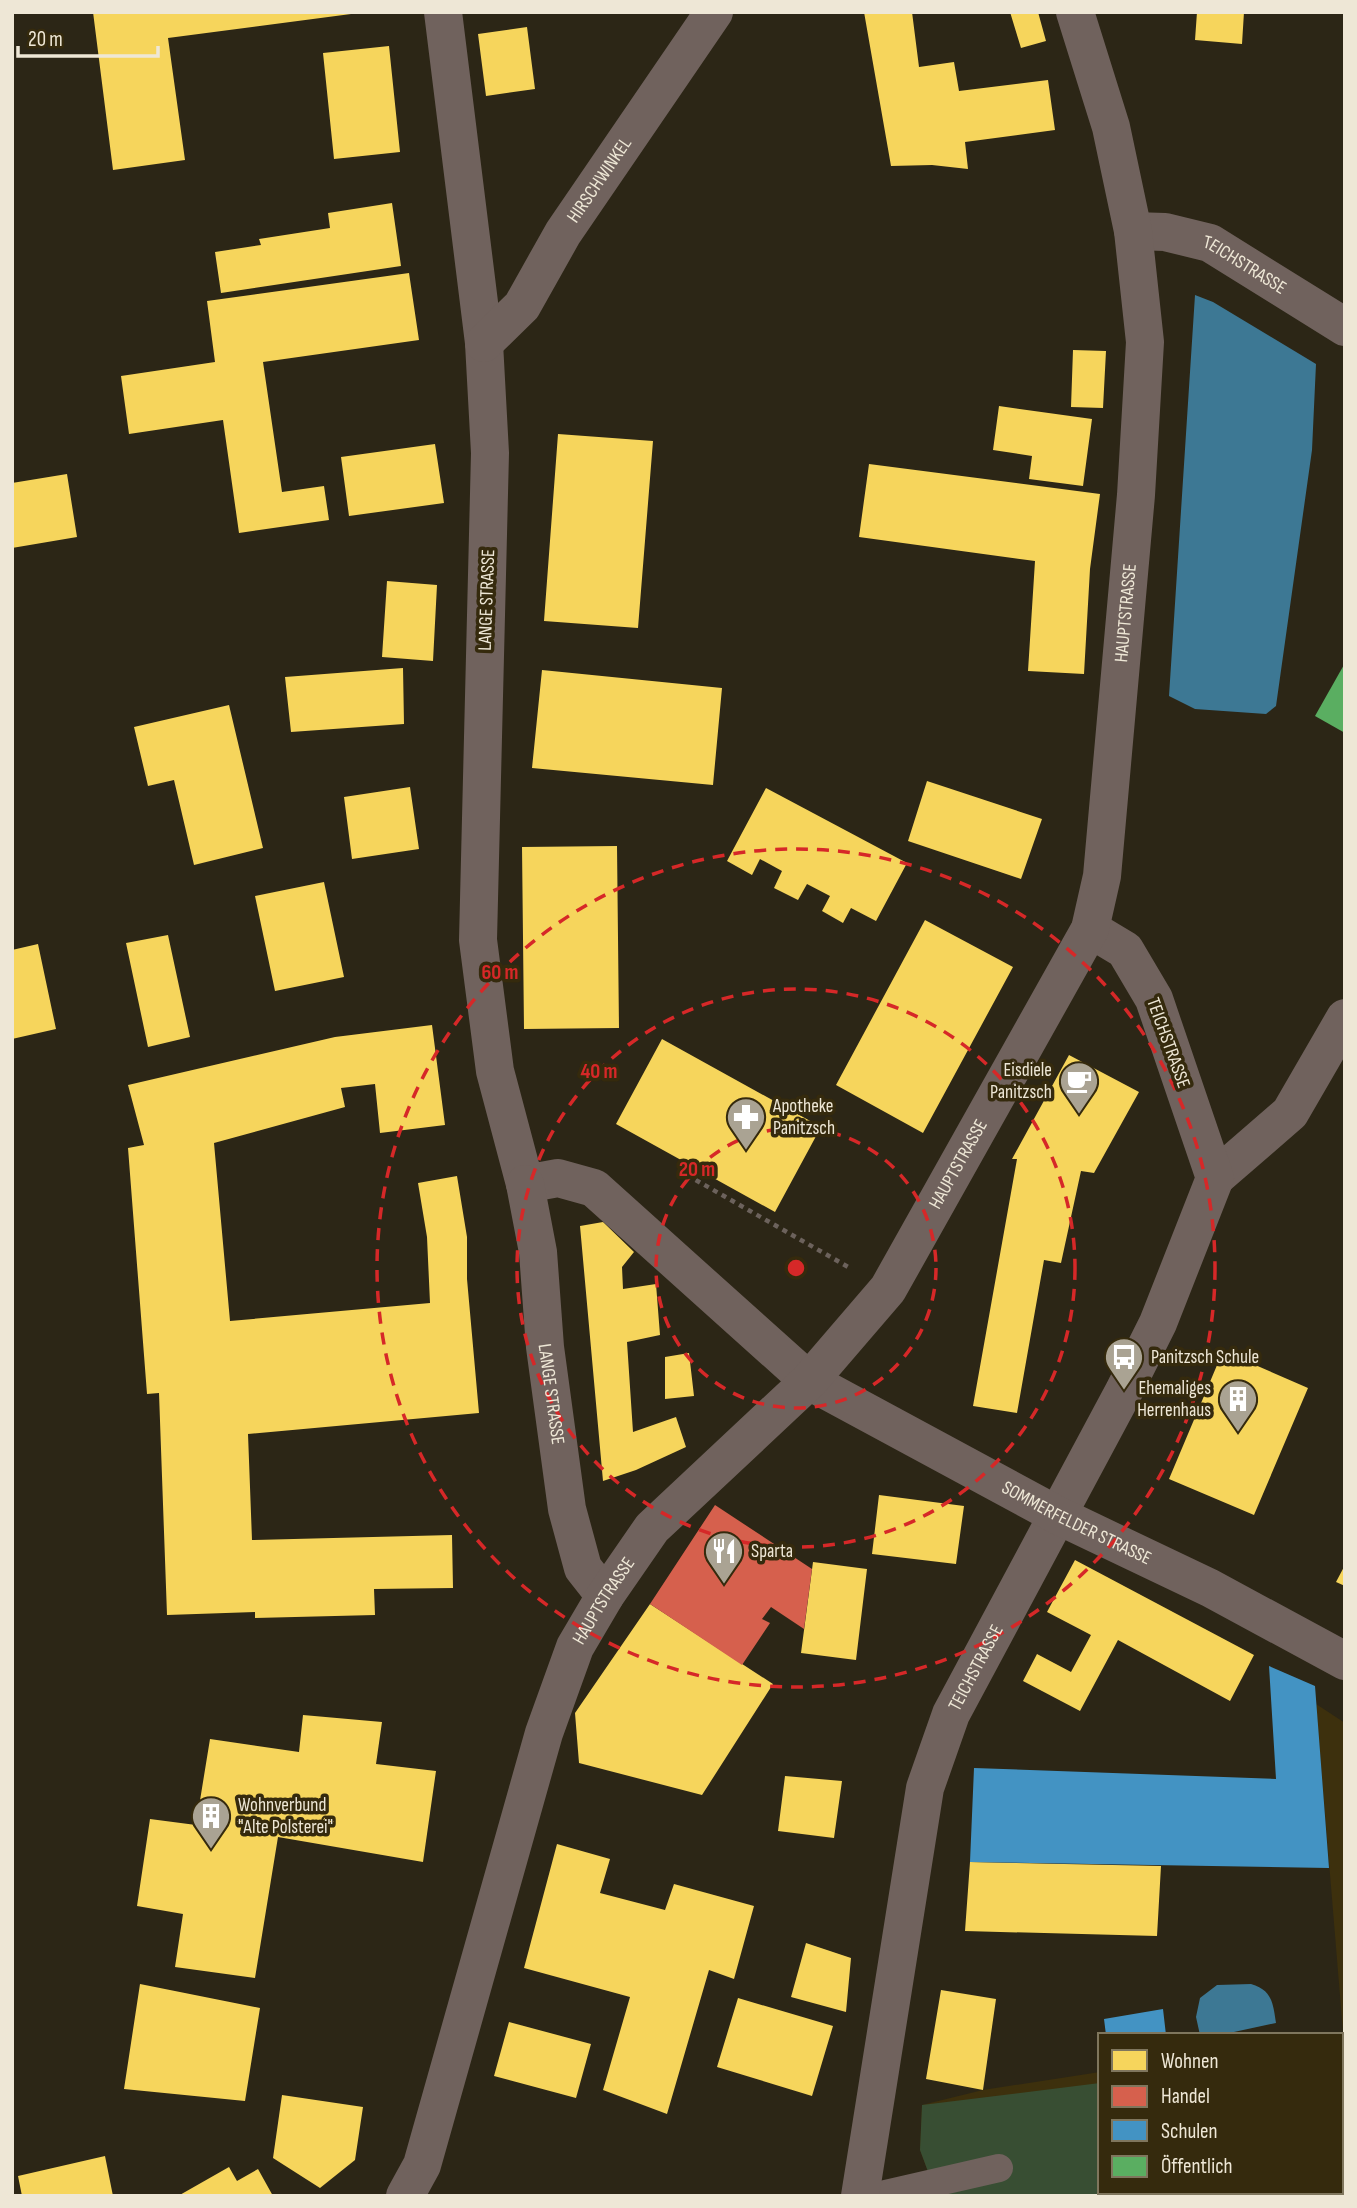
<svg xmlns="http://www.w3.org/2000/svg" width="1357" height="2208" font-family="'Sofia Sans Condensed',sans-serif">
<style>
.built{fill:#3d300d}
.green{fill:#384e33}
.water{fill:#3d7894}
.homes{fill:#f6d55c}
.shops{fill:#d6604d}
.schools{fill:#4393c3}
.public{fill:#5aae61}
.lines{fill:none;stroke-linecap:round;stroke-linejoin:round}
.path{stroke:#6c625c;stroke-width:4.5;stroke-dasharray:5 5;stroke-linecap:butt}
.service{stroke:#70625d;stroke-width:28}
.minor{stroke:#70625d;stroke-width:38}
.tertiary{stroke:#70625d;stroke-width:38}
.ring{fill:none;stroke:#d62828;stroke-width:3.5;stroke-dasharray:12 9}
.labels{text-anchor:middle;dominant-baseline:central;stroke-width:7;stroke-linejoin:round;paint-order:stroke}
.street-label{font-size:19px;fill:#eee7d6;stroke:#352a0d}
.poi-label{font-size:19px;fill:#eee7d6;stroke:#352a0d;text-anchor:start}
.centre{fill:#d62828;stroke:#352a0d;stroke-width:3.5}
.ring-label{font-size:21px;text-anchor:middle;font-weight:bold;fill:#d62828;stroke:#352a0d;stroke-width:7;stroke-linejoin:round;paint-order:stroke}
</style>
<rect width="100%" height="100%" fill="#2c2616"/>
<!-- built -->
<path class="built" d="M1316,1704L1345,1723V2196H937L920,2150L922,2105L983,2090L1100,2072V2192H1341V2035H1329L1343,2032Z"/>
<!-- green -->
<path class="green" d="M1100,2083V2192H1146L1147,2196H937L920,2150L922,2105Z"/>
<!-- water -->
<path class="water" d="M1195,295L1213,302L1316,364L1312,450L1276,706L1266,714L1195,709L1169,696Z
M1251,1984C1272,1990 1273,2003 1276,2023L1220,2035H1200L1196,2017L1200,1998L1217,1985Z"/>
<!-- homes -->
<path class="homes" d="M93,12H351V14L168,38L185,160L113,170Z
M864,12H912L919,67L954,62L959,91L1048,80L1055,130L965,142L968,169L932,165L891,166Z
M1010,12H1038L1046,41L1021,48Z
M1197,12H1244L1242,44L1195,40Z
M527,27L535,89L486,96L478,34Z
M389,46L400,152L334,159L323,53Z
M392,203L401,266L221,293L215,252L261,245L259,239L330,228L328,213Z
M409,273L419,340L263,362L282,492L324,486L329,520L239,533L223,420L129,434L121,376L215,362L207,301Z
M1073,350L1106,351L1103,408L1071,407Z
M999,406L1092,419L1083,486L1029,479L1032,456L993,450Z
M558,434L653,441L638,628L544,621Z
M435,444L444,503L349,516L341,457Z
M869,464L1100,494L1090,569L1084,674L1028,671L1035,561L859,537Z
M67,474L77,537L12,548V483Z
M387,581L437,585L433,661L382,657Z
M403,668L404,724L291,732L285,677Z
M542,670L722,688L713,785L532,768Z
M229,705L263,848L194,865L174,780L148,786L134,727Z
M927,781L1042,819L1021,879L908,841Z
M410,787L419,849L352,859L344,797Z
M766,788L907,863L876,921L851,908L843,923L822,911L830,896L807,884L798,900L774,888L782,871L760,859L752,875L727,861Z
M617,846L619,1028L524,1029L522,847Z
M324,882L344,977L275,991L255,896Z
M925,920L1013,967L923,1133L836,1085Z
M168,935L190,1037L148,1047L126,943Z
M38,944L56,1029L12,1039V950Z
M432,1025L445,1125L380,1133L375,1084L341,1088L345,1107L214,1143L230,1321L430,1303L427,1237L418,1183L457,1176L467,1237V1279L479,1413L248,1434L252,1540L452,1535L453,1588L374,1589L375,1615L255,1618V1612L167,1615L159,1393L147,1394L128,1148L144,1145L128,1085L335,1037Z
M662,1039L821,1127L775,1212L616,1124Z
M1069,1055L1139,1092L1094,1173L1081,1171L1061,1263L1044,1260L1017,1413L973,1406L1017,1159H1012Z
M603,1222L634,1252L622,1267L623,1289L656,1284L660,1335L627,1342L633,1432L676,1417L686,1447L636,1470L603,1481L580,1226Z
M1223,1351L1308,1388L1254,1515L1169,1479Z
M689,1353L694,1396L665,1399V1357Z
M879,1495L964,1506L956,1564L872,1554Z
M1075,1560L1254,1655L1230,1701L1118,1640L1080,1711L1023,1681L1037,1654L1071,1672L1091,1635L1047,1612Z
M813,1562L867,1569L856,1660L801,1653Z
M1345,1565V1586L1336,1582Z
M650,1604L773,1684L702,1795L579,1763L575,1713Z
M303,1715L382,1722L376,1764L436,1771L423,1862L278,1837L255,1978L175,1967L183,1914L137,1906L150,1819L196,1825L210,1739L299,1752Z
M785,1776L842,1781L834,1838L778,1831Z
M557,1844L610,1859L600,1893L665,1910L674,1884L754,1906L734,1979L709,1970L667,2114L603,2090L630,1997L524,1968Z
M970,1862L1161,1866L1157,1936L965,1931Z
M806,1943L851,1958L846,2012L791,1997Z
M140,1984L260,2008L245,2101L124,2089Z
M941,1990L996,1999L983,2090L926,2079Z
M738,1998L833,2026L812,2096L717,2067Z
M509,2022L591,2044L576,2098L494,2076Z
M282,2095L363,2107L355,2160L320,2188L273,2158Z
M105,2156L113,2196H22L18,2176Z
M229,2167L237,2181L258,2169L273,2196H178Z"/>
<!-- shops -->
<path class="shops" d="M715,1505L812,1569L804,1629L771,1607L762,1619L770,1623L742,1665L650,1604Z"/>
<!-- schools -->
<path class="schools" d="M1269,1666L1315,1686L1329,1868L970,1862L974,1768L1276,1779Z
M1163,2009L1166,2035H1106L1104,2019Z
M1341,2088H1345V2196H1208L1207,2192H1341Z"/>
<!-- public -->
<path class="public" d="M1345,663V733L1315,716Z"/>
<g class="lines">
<!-- path -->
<path class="path" d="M687,1175L850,1268"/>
<!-- service -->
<path class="service" d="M877,2196L999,2168"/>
<!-- minor -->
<g class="minor">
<path d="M443,12L484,343L490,453L478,940L495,1071L525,1184L558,1178L594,1188L809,1381"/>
<path id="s1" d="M1133,231L1165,232L1210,243L1345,327"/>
<path id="s2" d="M484,343L522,306L563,233L714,12"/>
<path d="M1215,1178L1290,1113L1345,1018"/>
<path id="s3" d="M525,1184L538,1252L545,1347L567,1509L583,1568L605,1596"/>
<path id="s4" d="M860,2196L925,1788L951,1714L1124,1391L1158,1323L1215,1178L1154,999L1125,950L1090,929"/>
</g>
<!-- tertiary -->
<g class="tertiary">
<path id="s5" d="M809,1381L1057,1515L1210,1588L1345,1661"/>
<path id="s6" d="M405,2196L422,2165L544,1733L575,1647L605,1596L652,1528L809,1381L888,1289L1090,929L1102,876L1136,495L1145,342L1133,231L1111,127L1075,12"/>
</g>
</g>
<!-- distance rings -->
<g class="ring">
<circle cx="796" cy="1268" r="140"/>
<circle cx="796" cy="1268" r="279"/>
<circle cx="796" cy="1268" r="419"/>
</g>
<!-- icons -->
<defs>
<g id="cafe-pin" transform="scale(2.0125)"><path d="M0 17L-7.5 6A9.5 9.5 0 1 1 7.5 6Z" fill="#aaa393" stroke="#352a0d"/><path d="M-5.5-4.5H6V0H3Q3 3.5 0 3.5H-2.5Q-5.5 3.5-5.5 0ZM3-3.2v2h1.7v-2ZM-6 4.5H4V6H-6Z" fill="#fff"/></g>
<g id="pharmacy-pin" transform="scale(2.0125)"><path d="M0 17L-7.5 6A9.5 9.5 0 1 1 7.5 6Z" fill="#aaa393" stroke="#352a0d"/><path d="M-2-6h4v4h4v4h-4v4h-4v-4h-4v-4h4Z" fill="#fff"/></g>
<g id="bus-pin" transform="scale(2.0125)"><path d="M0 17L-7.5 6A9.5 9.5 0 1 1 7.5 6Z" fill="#aaa393" stroke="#352a0d"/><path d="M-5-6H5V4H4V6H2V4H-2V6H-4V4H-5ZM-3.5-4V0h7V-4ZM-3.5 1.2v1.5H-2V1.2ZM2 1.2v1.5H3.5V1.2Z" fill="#fff"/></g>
<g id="building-pin" transform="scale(2.0125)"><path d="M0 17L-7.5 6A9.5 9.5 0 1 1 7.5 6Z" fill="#aaa393" stroke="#352a0d"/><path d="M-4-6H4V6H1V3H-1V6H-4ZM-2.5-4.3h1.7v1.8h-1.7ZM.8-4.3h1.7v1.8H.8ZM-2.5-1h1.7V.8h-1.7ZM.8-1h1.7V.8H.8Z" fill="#fff"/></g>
<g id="restaurant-pin" transform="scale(2.0125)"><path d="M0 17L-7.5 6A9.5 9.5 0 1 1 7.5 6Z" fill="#aaa393" stroke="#352a0d"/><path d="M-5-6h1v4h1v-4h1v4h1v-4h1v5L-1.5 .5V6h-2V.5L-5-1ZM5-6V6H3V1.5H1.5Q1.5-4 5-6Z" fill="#fff"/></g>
</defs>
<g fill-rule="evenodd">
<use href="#cafe-pin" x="1079" y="1081"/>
<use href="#pharmacy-pin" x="746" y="1117"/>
<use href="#bus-pin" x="1124" y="1357"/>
<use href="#building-pin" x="1238" y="1399"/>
<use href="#restaurant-pin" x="724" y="1551"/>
<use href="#building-pin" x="211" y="1816"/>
</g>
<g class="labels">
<!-- street labels -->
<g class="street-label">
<text stroke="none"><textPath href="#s2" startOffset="201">HIRSCHWINKEL</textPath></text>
<text stroke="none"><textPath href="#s1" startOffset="119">TEICHSTRASSE</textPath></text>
<text transform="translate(487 600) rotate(-88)">LANGE STRASSE</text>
<text stroke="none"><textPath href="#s6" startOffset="1785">HAUPTSTRASSE</textPath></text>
<text transform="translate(1168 1043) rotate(70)">TEICHSTRASSE</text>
<text stroke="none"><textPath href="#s6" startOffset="1197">HAUPTSTRASSE</textPath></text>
<text stroke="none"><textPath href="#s3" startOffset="212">LANGE STRASSE</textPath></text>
<text stroke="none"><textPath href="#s5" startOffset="303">SOMMERFELDER STRASSE</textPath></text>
<text stroke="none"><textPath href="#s6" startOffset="630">HAUPTSTRASSE</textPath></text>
<text stroke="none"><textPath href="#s4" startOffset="544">TEICHSTRASSE</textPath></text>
</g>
<!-- poi labels -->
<g class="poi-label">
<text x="1052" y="1070" text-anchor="end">Eisdiele<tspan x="1052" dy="22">Panitzsch</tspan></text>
<text x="773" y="1106">Apotheke<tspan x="773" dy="22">Panitzsch</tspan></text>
<text x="1151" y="1357">Panitzsch Schule</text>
<text x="1211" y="1388" text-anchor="end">Ehemaliges<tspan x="1211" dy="22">Herrenhaus</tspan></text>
<text x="751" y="1551">Sparta</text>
<text x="238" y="1805">Wohnverbund<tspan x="238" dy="22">"Alte Polsterei"</tspan></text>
</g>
</g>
<circle cx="796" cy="1268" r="10" class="centre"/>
<g class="ring-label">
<text x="500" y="979">60 m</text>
<text x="599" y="1078">40 m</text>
<text x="697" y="1176">20 m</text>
</g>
<!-- border -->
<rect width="1357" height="2208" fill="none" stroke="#eee7d6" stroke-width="28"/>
<!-- legend -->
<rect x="1098" y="2033" width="245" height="161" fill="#352a0d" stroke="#7f765d" stroke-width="2"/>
<rect x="1112" y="2050" width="35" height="21" fill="#f6d55c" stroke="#7f765d" stroke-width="2"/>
<text x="1161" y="2068" font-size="21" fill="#eee7d6">Wohnen</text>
<rect x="1112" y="2086" width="35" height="21" fill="#d6604d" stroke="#7f765d" stroke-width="2"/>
<text x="1161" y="2103" font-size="21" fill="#eee7d6">Handel</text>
<rect x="1112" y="2120" width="35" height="21" fill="#4393c3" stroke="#7f765d" stroke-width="2"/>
<text x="1161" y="2138" font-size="21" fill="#eee7d6">Schulen</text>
<rect x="1112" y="2156" width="35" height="21" fill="#5aae61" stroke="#7f765d" stroke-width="2"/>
<text x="1161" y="2173" font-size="21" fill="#eee7d6">Öffentlich</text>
<!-- scale -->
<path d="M18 46v10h140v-10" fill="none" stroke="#eee7d6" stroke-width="3.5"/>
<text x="28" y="46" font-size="21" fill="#eee7d6" stroke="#352a0d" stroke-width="5" paint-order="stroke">20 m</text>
</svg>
